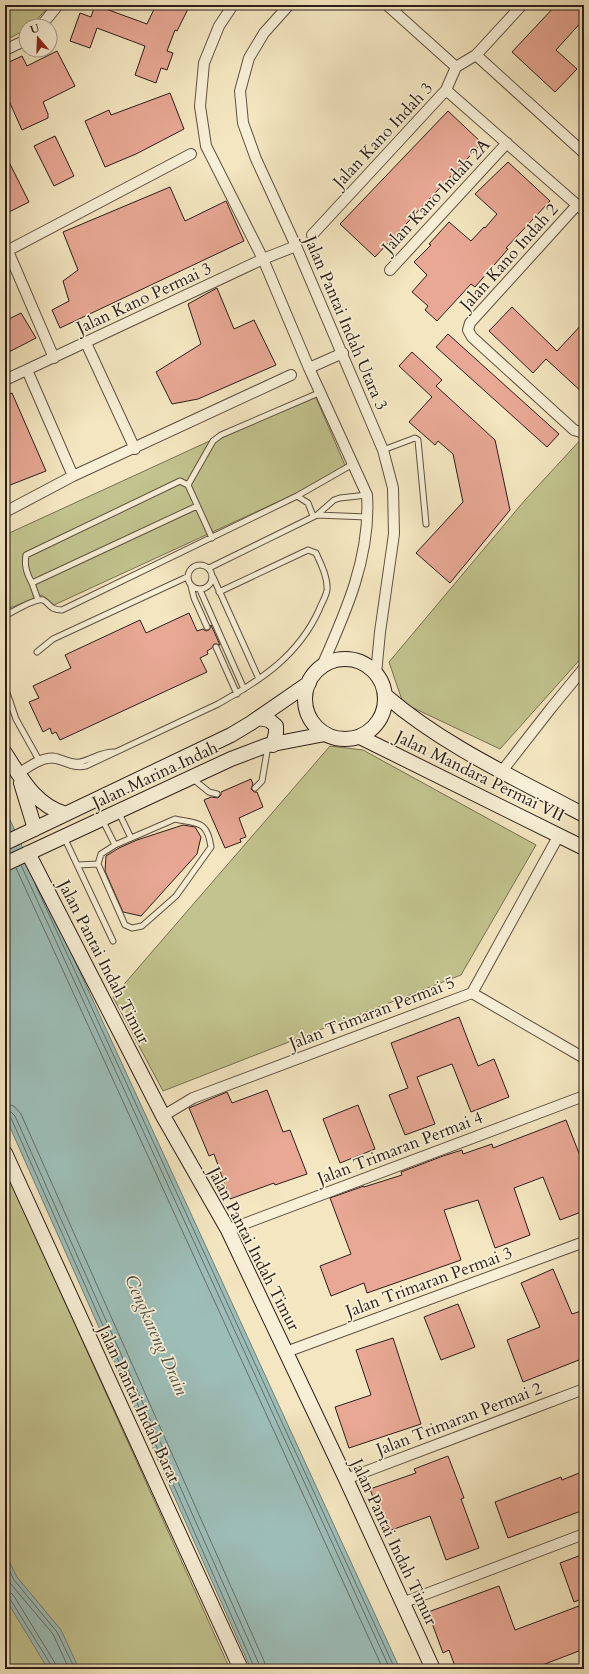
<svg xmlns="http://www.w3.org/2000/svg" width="589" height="1674" font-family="Cardo,serif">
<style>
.green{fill:#c2c38e;stroke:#777053}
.water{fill:#9dbeb8;stroke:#707e78}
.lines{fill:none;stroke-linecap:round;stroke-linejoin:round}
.shore{stroke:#646e68;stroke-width:1}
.building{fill:#e8a895;stroke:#2c1e18}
.lane-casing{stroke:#5e5042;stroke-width:7}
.street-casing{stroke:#5e5042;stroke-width:12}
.secondary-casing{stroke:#2c1e18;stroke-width:16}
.lane{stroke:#f7efd6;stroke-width:5}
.street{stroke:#f7efd6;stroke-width:10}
.secondary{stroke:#f7efd6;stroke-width:14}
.labels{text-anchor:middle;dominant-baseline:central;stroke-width:3.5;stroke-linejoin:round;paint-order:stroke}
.street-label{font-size:17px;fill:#2c1e18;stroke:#f7efd6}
.water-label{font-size:18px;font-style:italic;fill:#4e4e48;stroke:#f7efd6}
</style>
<rect width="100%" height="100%" fill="#f3e6c0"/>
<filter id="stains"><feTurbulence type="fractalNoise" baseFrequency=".005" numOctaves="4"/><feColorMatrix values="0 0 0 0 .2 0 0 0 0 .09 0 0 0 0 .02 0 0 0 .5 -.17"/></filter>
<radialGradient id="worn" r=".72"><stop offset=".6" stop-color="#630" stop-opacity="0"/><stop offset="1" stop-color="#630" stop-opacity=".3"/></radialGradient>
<!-- green -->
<path class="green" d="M10,5H50L32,25L26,26V29L5,41V10Z
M314,393L347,470L54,605L42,595L5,610V535Z
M584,436V655L500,749L403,703L389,662L525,500Z
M330,746L363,750L536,845L461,975L163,1091L113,997Z
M5,1169L7,1173L230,1669H5Z"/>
<!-- water -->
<path class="water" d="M5,809L400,1669H251L5,1116Z
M5,1553L17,1577L61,1630L79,1669H48L5,1598Z"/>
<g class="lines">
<!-- shore -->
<path class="shore" d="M21,865L390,1669
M16,868L383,1669
M35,884L395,1669
M5,1104L14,1106L21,1114L264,1661L266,1669
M5,1110L11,1112L15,1116L259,1664L260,1669
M5,1115L11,1118L255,1669
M5,1562L14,1580L57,1632L75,1669
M5,1573L10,1583L53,1634L69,1669
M5,1592L11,1593L14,1596L55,1663L56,1669
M5,1597L10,1599L51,1665V1669"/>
</g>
<!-- building -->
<path class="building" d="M95,5L147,24L156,5H190L177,31L175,30L167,51L173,53L167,70L161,68L156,83L135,75L145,46L97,28L90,48L70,41L80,13L91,17Z
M556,5H584V19L556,50L577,69L555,92L512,52Z
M57,51L75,86L43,102L48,114V118L22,130L5,92V64L22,56L27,66Z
M170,93L184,129L136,154L105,167L85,121L109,110L111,115Z
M448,111L482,143L375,257L340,224Z
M55,136L74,176L54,186L34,146Z
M5,154L29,202L5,214Z
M508,162L550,201L506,248L508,249L475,287L471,284L437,321L425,310L428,306L412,292L427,275L414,262L431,245L429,244L449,222L471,241L484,227L485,228L497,214L475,194Z
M170,187L185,221L226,201L244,241L60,328L52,310L69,301L63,281L78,270L63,232Z
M217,288L234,329L254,320L276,365L198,399L172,404L156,372L201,344L188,304Z
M512,307L557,351L584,322V394L546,359L533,373L489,331Z
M21,313L36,338L5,354V321Z
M448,334L559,434L547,447L436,347Z
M412,352L442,380L436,386L495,440L510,510L450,583L416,553L463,502L453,454L438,441L435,445L409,422L432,397L399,366Z
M12,393L46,471L5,487V396Z
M189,613L197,631L203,629L206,631L209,630L211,625L220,645L214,644L212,648L207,651L208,654L200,658L207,672L60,740L56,732L52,734L50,728L43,732L29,702L39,698L33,686L71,668L65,655L140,620L146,633Z
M251,779L253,784L251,789L254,792H257L263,807L239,818L246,837L240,839L241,842L225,848L204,800L211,797L218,798L221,795V792Z
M183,825L195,827L201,837L197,854L141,916L123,912L105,871L106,856L119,848L137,840Z
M459,1017L478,1066L494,1059L509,1097L471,1112L452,1064L417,1077L435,1124L405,1135L389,1095L408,1088L391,1043Z
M267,1090L283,1132L290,1130L307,1174L275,1185L274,1183L230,1199L214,1154L209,1156L189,1108L227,1092L232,1103Z
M358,1105L375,1149L340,1163L323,1119Z
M566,1120L584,1166V1211L560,1220L543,1177L514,1188L530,1235L495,1248L478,1200L444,1210L461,1260L367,1293L364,1283L331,1296L320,1266L351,1254L330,1198L364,1186V1187L402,1175L401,1172L443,1156L462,1150L463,1154L492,1144L493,1148Z
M553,1269L572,1314L584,1310V1358L523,1382L507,1340L540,1327L521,1283Z
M458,1304L475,1347L441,1360L424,1317Z
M393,1338L421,1424L349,1448L335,1407L371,1395L356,1350Z
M448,1456L464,1498L461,1499L479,1548L446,1560L430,1516L386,1532L370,1489L416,1473L414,1469Z
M584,1471V1510L508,1538L495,1502L561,1477L562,1480Z
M584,1554V1598L574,1602L560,1563Z
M499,1586L515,1630L579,1606L584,1619V1649L532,1669H456L449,1650L443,1653L428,1612Z"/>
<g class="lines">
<!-- lane casing -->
<g class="lane-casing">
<path id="lane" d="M383,450L415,438L418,440L426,524
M188,485L213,441L221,435L321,392
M297,496L353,464
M197,506L32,583C27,574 24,566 26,555L180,481L188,485L212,538
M317,515L367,517
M188 577a12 12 0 1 1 24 0a12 12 0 1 1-24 0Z
M209,568L317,515L334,500L340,498L367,495
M213,577L259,679
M32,583L38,600
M191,586L194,598L207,627
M200,590L244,689
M5,616C12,612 36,598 43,600C50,603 49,610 62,610L297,496L308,503L313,516
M216,647L237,694
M37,652L53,639L187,577
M5,687L16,719L40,762
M18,771C27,766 41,755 53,756C62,757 71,764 80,762C93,759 100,752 114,752
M20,775C29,769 41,760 52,760C65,761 71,769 86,766L218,704C261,680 298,656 319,610C321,604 326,597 327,590C328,578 321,564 316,553L308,550L219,592
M193,779L209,792L217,794
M255,788L262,781L268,746
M119,813L131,838
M175,819C198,824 207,820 211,847L176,896L142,926L132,928L125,925L98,864L101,854L115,845Z
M103,821L115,845
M64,837L113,941
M78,865L98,864"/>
</g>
<!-- street casing -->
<g class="street-casing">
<path id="street" d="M233,5L219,26L204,63L200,106L206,146L263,259L309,368L367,495C371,556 346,612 321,668
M289,5L264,33L249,58L240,91L243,123L256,159L296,246L383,450L393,488L394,534L380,632L376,674
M387,5L456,67
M41,26L58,5
M5,50L26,40
M476,55L584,153
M446,90L584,211
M577,205L470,323L468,330L472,337L574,430L584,433
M312,235L446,90L456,67L476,55L522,5
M8,251L54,358
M5,252L191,154
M390,270L507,143
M86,343L135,449
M309,368L343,353
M27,370L73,476
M5,380L263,259L296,246
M5,512L73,476L291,375
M502,771L552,707L584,668
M472,993L584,1058
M163,1116L193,1098L472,993L559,835
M228,1230L584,1096
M286,1352L584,1242
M346,1479L584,1389
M402,1603L584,1534"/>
</g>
<!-- secondary casing -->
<g class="secondary-casing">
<path id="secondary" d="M305 699a40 40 0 1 1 80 0a40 40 0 1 1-80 0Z
M386,696C444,746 517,779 584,815
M258,718L269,720L276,726V733L273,745
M360,737L584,848
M5,753C21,778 36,806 66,814
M21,783L35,829
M5,843L231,735L251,723L309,683
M28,853L163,1116L228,1230L346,1479L433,1669
M5,864L231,759L268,745L325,734
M5,1153L241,1669"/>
</g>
<!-- lane -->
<use href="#lane" class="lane"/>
<!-- street -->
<use href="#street" class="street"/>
<!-- secondary -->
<use href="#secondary" class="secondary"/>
</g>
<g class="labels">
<!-- street labels -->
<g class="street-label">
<text transform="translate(383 135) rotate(-47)">Jalan Kano Indah 3</text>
<text transform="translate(436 196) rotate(-47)">Jalan Kano Indah 2A</text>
<text transform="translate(509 257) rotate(-48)">Jalan Kano Indah 2</text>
<text transform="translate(144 298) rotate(-25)">Jalan Kano Permai 3</text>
<text transform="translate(346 323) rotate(67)">Jalan Pantai Indah Utara 3</text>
<text transform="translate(155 775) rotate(-25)">Jalan Marina Indah</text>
<text transform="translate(480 776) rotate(26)">Jalan Mandara Permai VII</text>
<text transform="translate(104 962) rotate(63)">Jalan Pantai Indah Timur</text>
<text transform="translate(372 1013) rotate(-21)">Jalan Trimaran Permai 5</text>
<text transform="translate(400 1148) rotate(-21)">Jalan Trimaran Permai 4</text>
<text transform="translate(254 1249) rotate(63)">Jalan Pantai Indah Timur</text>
<text transform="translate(429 1282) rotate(-20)">Jalan Trimaran Permai 3</text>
<text transform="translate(139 1404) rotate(65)">Jalan Pantai Indah Barat</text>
<text transform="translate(459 1419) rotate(-21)">Jalan Trimaran Permai 2</text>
<text transform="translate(394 1542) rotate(65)">Jalan Pantai Indah Timur</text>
</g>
<!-- water labels -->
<g class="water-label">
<text transform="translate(156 1335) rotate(66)">Cengkareng Drain</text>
</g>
</g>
<!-- margin -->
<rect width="589" height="1674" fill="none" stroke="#f3e6c0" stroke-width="20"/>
<rect x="6" y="6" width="577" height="1662" fill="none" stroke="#2c1e18" stroke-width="2"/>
<rect x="10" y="10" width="569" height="1654" fill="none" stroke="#2c1e18"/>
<!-- north arrow -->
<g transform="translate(38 38) rotate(341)"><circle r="19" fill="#f7efd6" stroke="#a69b8a"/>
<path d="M0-3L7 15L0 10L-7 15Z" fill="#8f2418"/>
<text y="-6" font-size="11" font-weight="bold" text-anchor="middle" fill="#2c1e18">U</text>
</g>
<rect width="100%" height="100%" filter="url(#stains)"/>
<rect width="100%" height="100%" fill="url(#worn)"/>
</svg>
